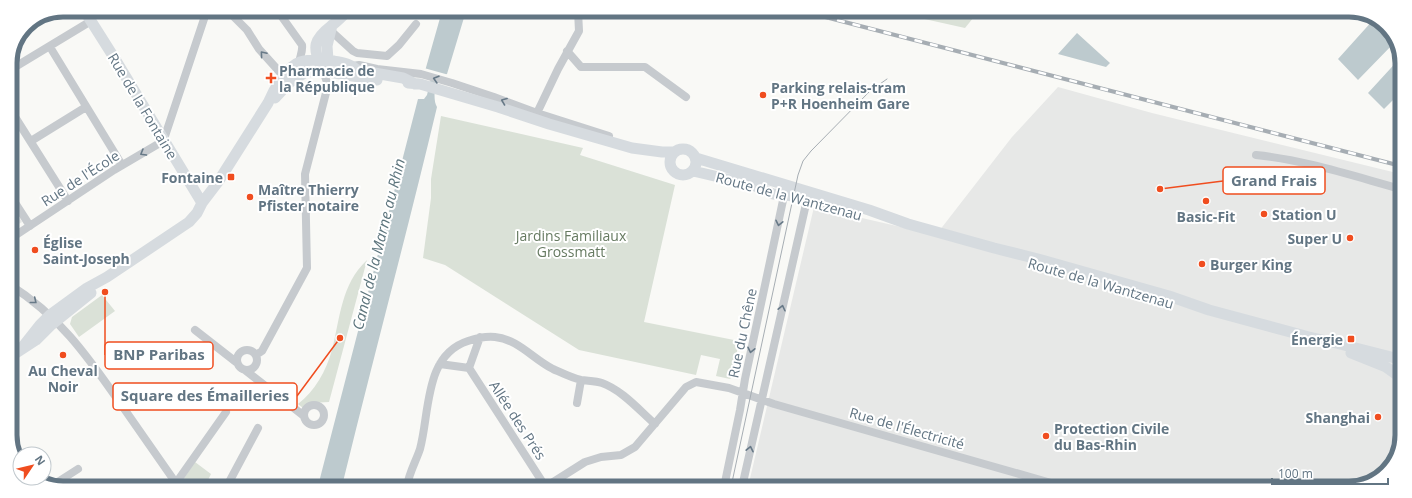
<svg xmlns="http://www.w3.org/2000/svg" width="1412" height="498" font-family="'Open Sans',sans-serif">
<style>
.built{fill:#e7e8e7}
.green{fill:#dae1d7}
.water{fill:#bdcace}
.pier{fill:#f9f9f6}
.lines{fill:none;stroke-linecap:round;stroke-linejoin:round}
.street{stroke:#c6cace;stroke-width:8}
.secondary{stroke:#d6dbdf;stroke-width:11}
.tram{stroke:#a6adb3;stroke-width:1}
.rail-casing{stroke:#a6adb3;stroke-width:4}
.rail{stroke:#fff;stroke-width:2.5;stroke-dasharray:8;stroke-linecap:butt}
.oneway{stroke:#677987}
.poi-dot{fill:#f04d1f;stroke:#fff;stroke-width:1.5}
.labels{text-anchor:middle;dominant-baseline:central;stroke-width:4;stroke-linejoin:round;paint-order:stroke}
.poi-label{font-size:14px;font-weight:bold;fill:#627583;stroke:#fff;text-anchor:start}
.street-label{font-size:14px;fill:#627583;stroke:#fff}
.park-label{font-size:14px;fill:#667a61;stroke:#fff}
.water-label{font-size:15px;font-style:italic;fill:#5d757d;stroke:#fff}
.rim{fill:none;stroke:#627583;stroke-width:5}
.leader{fill:none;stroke:#f04d1f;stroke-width:1.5}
.callout-dot{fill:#f04d1f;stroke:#fff;stroke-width:1.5}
.callout{fill:#fff;stroke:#f04d1f;stroke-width:1.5}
.callout-label{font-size:15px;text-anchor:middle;font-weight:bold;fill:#627583}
</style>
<rect width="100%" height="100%" fill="#f9f9f6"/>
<!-- built -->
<path class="built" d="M1058,87L1152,113L1401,174L1399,452L1381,477L1349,488L748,487L814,207L936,235L1012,137Z
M10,202L22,222L10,229Z"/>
<!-- green -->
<path class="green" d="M893,12H978L965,28Z
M441,116L583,148L580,155L675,185L644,322L739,341L732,377L730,379L716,376L720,359L701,355L696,375L579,350L445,265L423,258L431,198V179Z
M367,260L329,402L310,403L303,408L298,404C315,391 326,371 332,350C340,319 341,284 367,260Z
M102,295L115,311L79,337L70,324L72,317Z
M195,462L211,474L205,486H181L180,484Z"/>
<!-- water -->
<path class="water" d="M442,11H466L447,74C445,76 441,77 439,79C434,85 433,101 437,107C407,233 373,359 342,486H318L418,99H424L427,95L431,78L425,71Z
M1374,19L1391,31L1395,42L1358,80L1338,59Z
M1077,33L1110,63L1106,67L1058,54Z
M1401,57L1402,91L1384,109L1368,93Z"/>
<!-- pier -->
<path class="pier" d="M424,68L449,75L440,81L424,71Z"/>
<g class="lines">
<!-- street -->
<path class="street" d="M227,10L247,30L259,49L286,79
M277,10L302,45C303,51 300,56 299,63
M331,31L353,51L357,53L387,56L399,45L416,24
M50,47L122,165
M567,51L581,67H645L686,97
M353,66L359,65L377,69L421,74L452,83L494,97L537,113L609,136
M10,70L91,21
M10,109L68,201
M537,113L558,69L579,31L578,11
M164,139L207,10
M31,141L86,107
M1256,155C1305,160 1353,176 1401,189
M10,195L30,226
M10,239L114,170L165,140
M10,285C58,315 86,354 118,400C138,429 158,457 178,486
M195,330L236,362
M480,337L469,368L545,486
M237 360a10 10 0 1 1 20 0a10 10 0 1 1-20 0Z
M256,355L262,351L307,268L305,174L328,85L323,71
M440,364L469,368
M245,370L304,416
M577,403L581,380
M304 415a10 10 0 1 1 20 0a10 10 0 1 1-20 0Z
M176,483L226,412
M53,485L78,469
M227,486L258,428
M407,486C409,473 416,461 420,449C430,412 424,355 468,341C477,338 485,336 495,337C518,339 533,359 553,369C562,373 572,378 581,380C588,381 596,381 602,383C622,390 640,411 655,424
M547,486L585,462L601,457L621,455L635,447L686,387L696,382L729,388L774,404L1065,487
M724,487L740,410L745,379L785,191
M742,487L808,195"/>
<!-- secondary -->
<path class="secondary" d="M84,10L115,59L202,203
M321,67C312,47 314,39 331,26C337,22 342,16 348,11
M325,67L328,60L327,46L332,25
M408,83L420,84L498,107L549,124L632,148L662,152H673
M275,98L289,83L306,72L323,71L377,80
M670 162a13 13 0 1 1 26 0a13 13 0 1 1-26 0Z
M696,158L869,210L908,224L994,248L1038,259L1169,296L1209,310L1309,337L1336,343L1395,358H1400
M693,171L753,185L773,194L794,196L817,204L857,214
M21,349L40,325L50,315L87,288L107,277L189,222L197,213L202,203L218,182L268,103C273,91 287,66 300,62C310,59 325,60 334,61C343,63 351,64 357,70L403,78L415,84
M1351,353L1386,367L1400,377
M10,357L36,340L50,326L91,293"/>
<!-- tram -->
<path class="tram" d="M731,487L798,175L803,161L811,151L870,91L887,79"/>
<!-- rail casing -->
<g class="rail-casing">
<path id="rail" d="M806,12L1401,166"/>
</g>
<!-- rail -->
<use href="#rail" class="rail"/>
</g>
<!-- one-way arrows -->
<defs><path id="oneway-chevron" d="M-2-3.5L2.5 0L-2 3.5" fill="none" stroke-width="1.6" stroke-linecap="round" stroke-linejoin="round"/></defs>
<g class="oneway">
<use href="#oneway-chevron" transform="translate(263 54) rotate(-130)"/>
<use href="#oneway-chevron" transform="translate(436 79) rotate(-164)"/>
<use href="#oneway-chevron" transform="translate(504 101) rotate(-159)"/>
<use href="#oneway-chevron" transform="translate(143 153) rotate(150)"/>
<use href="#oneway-chevron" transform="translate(779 223) rotate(102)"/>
<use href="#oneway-chevron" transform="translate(34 301) rotate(39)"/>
<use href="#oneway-chevron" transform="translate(782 308) rotate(-77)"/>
<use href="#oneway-chevron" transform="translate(751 350) rotate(102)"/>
<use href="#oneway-chevron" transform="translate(750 449) rotate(-78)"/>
</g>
<!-- markers -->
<g class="poi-dot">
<path d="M269 72h4v4h4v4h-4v4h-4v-4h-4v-4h4z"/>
<circle cx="763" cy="95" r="4"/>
<rect x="227" y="173" width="8" height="8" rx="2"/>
<circle cx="250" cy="197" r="4"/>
<circle cx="1206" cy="201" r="4"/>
<circle cx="1264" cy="214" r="4"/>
<circle cx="1350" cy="238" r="4"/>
<circle cx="35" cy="250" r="4"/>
<circle cx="1202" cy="264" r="4"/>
<rect x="1347" y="335" width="8" height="8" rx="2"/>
<circle cx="63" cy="355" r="4"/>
<circle cx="1378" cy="417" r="4"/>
<circle cx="1046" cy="436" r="4"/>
</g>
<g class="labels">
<!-- poi labels -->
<g class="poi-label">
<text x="279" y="70">Pharmacie de<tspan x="279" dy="16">la République</tspan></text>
<text x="771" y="87">Parking relais-tram<tspan x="771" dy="16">P+R Hoenheim Gare</tspan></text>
<text x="223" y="177" text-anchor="end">Fontaine</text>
<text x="258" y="189">Maître Thierry<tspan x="258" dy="16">Pfister notaire</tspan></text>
<text x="1272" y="214">Station U</text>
<text x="1206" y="216" text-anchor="middle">Basic-Fit</text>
<text x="1342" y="238" text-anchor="end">Super U</text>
<text x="43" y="242">Église<tspan x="43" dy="16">Saint-Joseph</tspan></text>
<text x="1210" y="264">Burger King</text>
<text x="1343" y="339" text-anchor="end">Énergie</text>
<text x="63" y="370" text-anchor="middle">Au Cheval<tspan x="63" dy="16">Noir</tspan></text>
<text x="1370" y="417" text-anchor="end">Shanghai</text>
<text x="1054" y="428">Protection Civile<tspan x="1054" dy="16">du Bas-Rhin</tspan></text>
</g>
<!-- street labels -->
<g class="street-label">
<text transform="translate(143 106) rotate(59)">Rue de la Fontaine</text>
<text transform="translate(80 178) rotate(-33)">Rue de l'École</text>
<text transform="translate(789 196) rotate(15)">Route de la Wantzenau</text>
<text transform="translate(1101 283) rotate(16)">Route de la Wantzenau</text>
<text transform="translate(742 333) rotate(-78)">Rue du Chêne</text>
<text transform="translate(518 420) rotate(57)">Allée des Prés</text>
<text transform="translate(907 428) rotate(16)">Rue de l'Électricité</text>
</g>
<!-- park labels -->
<g class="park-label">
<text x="571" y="235">Jardins Familiaux<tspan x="571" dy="16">Grossmatt</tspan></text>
</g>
<!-- water labels -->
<g class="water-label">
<text transform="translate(378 244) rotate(-76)">Canal de la Marne au Rhin</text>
</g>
</g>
<!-- crop -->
<path d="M0 0H1412V498H0ZM63 17H1349A46 46 0 0 1 1395 63V435A46 46 0 0 1 1349 481H63A46 46 0 0 1 17 435V63A46 46 0 0 1 63 17Z" fill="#fff" fill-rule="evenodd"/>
<path class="rim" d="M63 17H1349A46 46 0 0 1 1395 63V435A46 46 0 0 1 1349 481H63A46 46 0 0 1 17 435V63A46 46 0 0 1 63 17Z"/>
<!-- callouts -->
<path class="leader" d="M1160 189L1223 181M105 292L105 355M340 338L297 396"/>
<g class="callout-dot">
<circle cx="1160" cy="189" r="4"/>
<circle cx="105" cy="292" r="4"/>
<circle cx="340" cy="338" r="4"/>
</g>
<g class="callout">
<rect x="1223" y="167" width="102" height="27" rx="4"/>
<rect x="105" y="342" width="108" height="27" rx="4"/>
<rect x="113" y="383" width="184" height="27" rx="4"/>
</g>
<g class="callout-label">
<text x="1274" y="186">Grand Frais</text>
<text x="159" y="360">BNP Paribas</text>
<text x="205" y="401">Square des Émailleries</text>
</g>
<!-- north arrow -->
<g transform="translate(32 466) rotate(55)"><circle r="19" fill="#ffffff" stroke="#c0c8cd"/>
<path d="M0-3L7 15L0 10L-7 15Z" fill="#f04d1f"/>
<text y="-6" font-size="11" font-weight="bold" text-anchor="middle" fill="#627583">N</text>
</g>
<!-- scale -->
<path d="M1272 478v6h116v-6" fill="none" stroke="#627583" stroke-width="2"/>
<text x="1278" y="478" font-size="12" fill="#627583" stroke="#ffffff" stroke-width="3" paint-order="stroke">100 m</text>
</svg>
